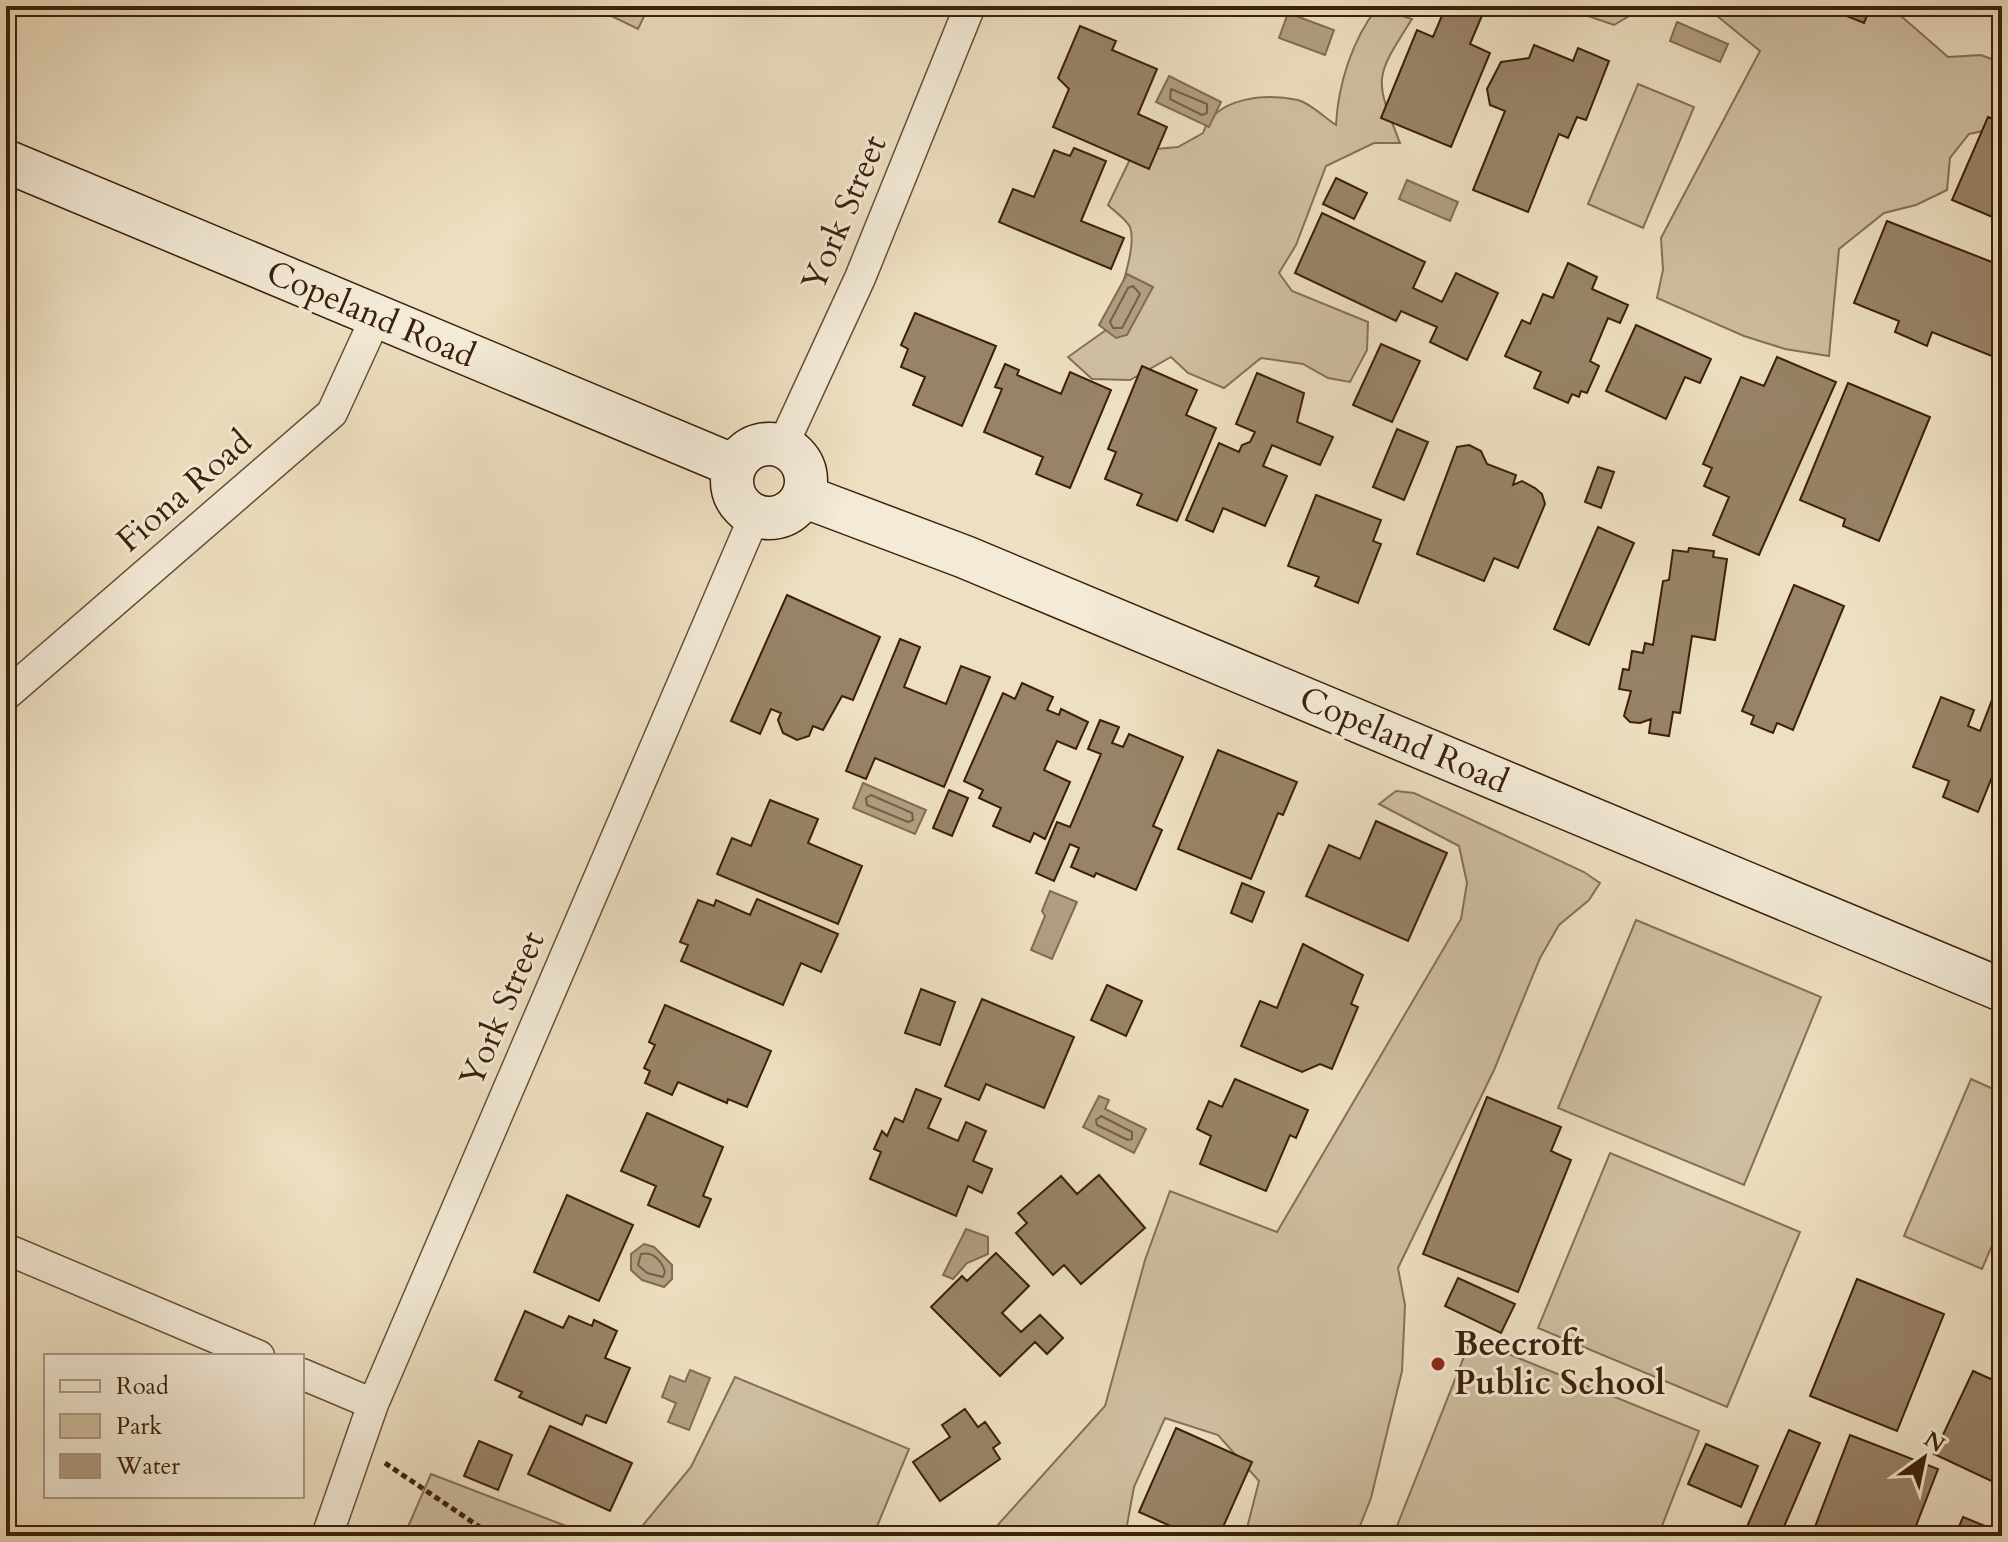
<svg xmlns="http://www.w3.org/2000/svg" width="2008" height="1542" font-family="Cardo,serif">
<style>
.green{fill:#cfbfa2;stroke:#867055;stroke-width:2}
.water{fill:#b19e82;stroke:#826c51;stroke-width:2}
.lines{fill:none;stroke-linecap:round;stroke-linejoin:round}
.shore{stroke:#765f45;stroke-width:2}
.building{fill:#988368;stroke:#3c2008;stroke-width:2}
.street-casing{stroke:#685036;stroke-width:33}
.secondary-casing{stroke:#3c2008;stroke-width:45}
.path{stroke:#3c2008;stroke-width:5;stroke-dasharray:6 4;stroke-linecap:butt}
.street{stroke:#f3ead7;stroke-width:30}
.secondary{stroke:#f3ead7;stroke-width:42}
.poi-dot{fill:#8f2418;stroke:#f3ead7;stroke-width:3}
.labels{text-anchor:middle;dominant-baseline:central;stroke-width:6;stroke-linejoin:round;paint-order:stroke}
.street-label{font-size:34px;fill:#3c2008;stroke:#f3ead7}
.poi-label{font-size:34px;font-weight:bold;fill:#3c2008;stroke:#f3ead7;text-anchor:start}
</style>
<rect width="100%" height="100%" fill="#eddfc1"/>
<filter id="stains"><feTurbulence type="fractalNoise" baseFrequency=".0025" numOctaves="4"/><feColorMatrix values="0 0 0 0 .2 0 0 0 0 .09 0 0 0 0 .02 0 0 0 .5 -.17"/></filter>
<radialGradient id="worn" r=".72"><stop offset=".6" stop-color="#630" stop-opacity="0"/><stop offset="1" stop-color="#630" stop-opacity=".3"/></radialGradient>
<!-- green -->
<path class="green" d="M591,6H649L638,29Z
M1559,6H1646L1614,25Z
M1705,6L1893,9L1948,57L1981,55L2002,63V127L1969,134L1950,158L1947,190L1916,205L1884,213L1839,249L1829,356L1785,349L1744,336L1657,298L1663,270L1661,238L1760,51Z
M1377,8L1412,19C1374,79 1374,77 1400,143H1374L1326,166L1296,245L1279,273L1292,291L1368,322L1367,350L1350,382L1328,378L1303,364L1261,358L1224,388L1188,373L1171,357L1130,380L1092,379L1068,357L1113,325C1116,299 1138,248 1130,227C1126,219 1114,211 1108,205L1134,151L1178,147L1203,133C1215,97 1265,93 1298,100C1310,103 1325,118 1336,125C1338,85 1352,40 1377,8Z
M1638,84L1694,107L1643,228L1588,204Z
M1396,791L1414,793L1584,872L1600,883L1589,900L1559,925L1540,958L1494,1070L1398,1268L1405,1305L1402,1371L1371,1498L1356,1536H1245L1259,1481L1218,1435L1165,1418L1134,1487L1125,1536H965L996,1527L1105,1406L1145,1260L1170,1191L1277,1232L1461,919L1467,883L1459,846L1379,804Z
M1636,920L1821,997L1744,1185L1558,1108Z
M1971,1079L2002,1093V1222L1982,1269L1904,1236Z
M1610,1153L1800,1232L1727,1407L1538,1328Z
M1471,1339L1699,1431L1658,1536H1393Z
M735,1377L909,1449L873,1536H634L691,1467Z
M431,1474L592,1536H404Z"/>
<!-- water -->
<path class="water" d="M1288,13L1334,30L1325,55L1279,38Z
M1677,22L1728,44L1720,62L1670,41Z
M1169,76L1221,102L1209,127L1156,102Z
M1407,180L1458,202L1450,221L1399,199Z
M1127,274L1153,287L1127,335L1116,338L1099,325Z
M863,783L926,810L915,834L853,808Z
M1050,891L1077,902L1052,959L1031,950L1045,916L1042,911Z
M1099,1096L1109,1100L1105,1109L1146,1129L1134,1153L1083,1127Z
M966,1229L988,1237V1254L967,1263L953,1279L943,1275Z
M644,1244L654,1247L672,1265V1279L664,1287L642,1280L631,1270V1254Z
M690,1370L710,1378L689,1430L668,1422L676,1403L662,1397L670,1376L685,1382Z"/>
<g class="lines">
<!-- shore -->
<path class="shore" d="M1171,89L1207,104V113L1202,115L1170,99Z
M1133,286L1140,294L1122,328H1113L1110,322L1128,288Z
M871,795L912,813L913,820L908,822L867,805L866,798Z
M1101,1116L1132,1132V1139L1128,1140L1097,1125L1096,1120Z
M641,1254C653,1251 662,1261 665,1272L663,1277L647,1273L638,1265Z"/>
</g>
<!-- building -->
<path class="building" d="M1446,6H1486L1470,44L1490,53L1451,147L1381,118L1417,30L1433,37Z
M1822,6H1871L1864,23Z
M1956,6H1975L1972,13Z
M1080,26L1116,41L1112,50L1157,69L1138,114L1167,127L1149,169L1053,127L1069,89L1058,78Z
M1534,45L1573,61L1578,48L1609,61L1586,120L1577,117L1568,138L1559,134L1528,212L1473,190L1505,111L1490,105L1487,89L1501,62L1529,58Z
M1988,117L2002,123V221L1952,200Z
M1074,148L1106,161L1081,221L1124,238L1111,269L999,222L1013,189L1034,197L1054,150L1070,156Z
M1336,178L1367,193L1354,219L1323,204Z
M1322,213L1425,262L1413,288L1442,302L1456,273L1498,293L1467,360L1430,342L1437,327L1401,311L1396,321L1295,273Z
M1887,221L2002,266V373L1993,369L1997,358L1932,332L1927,346L1895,332L1899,321L1854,303Z
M1568,263L1597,277L1592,289L1628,305L1620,323L1608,318L1590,361L1599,366L1587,393L1581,391L1579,397L1572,394L1568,403L1534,388L1541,372L1505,356L1522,320L1530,324L1543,294L1553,298Z
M915,313L996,346L962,426L913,405L925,377L901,367L908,349L901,345Z
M1636,325L1711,359L1700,383L1685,377L1666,419L1606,391Z
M1381,344L1420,361L1392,422L1353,405Z
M1777,357L1836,382L1759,555L1713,535L1729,497L1704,486L1712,468L1703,464L1741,377L1764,386Z
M1005,364L1019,370L1017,375L1061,394L1070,372L1111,390L1070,488L1036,474L1043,457L984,432L1002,389L995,387Z
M1142,366L1197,390L1186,415L1216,428L1177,521L1137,505L1142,494L1105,479L1116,452L1108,449Z
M1257,373L1304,393L1297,422L1333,437L1320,465L1272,445L1263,466L1287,476L1265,526L1223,508L1213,532L1186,520L1219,443L1239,452L1242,445L1250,442L1255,432L1236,424Z
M1848,383L1930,417L1879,541L1843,526L1845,519L1800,500Z
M1397,429L1428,442L1404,500L1373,487Z
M1469,445L1481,451L1487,464L1516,475L1513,485L1522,481L1535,488L1542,494L1545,504L1518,568L1494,558L1484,581L1417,554L1457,447Z
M1598,467L1614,472L1601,508L1585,502Z
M1316,495L1381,520L1373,541L1381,544L1358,603L1315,586L1319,577L1288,566Z
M1598,527L1634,543L1589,645L1554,629Z
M1689,548L1714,551L1713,557L1727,559L1715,640L1692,636L1680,713L1673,712L1669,736L1649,733L1651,719L1640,723L1630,722L1624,716L1631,691L1619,689L1623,669L1629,670L1632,651L1643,653L1645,643L1653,645L1663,581L1669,580L1673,550L1688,552Z
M1794,585L1844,606L1793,730L1777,723L1773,733L1751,724L1754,716L1742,711Z
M787,595L880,637L853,700L842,696L823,730L813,726L809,736L797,740L783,733L778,720L781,713L771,709L760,734L731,721Z
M900,639L920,647L904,687L946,704L961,666L990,677L944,787L875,758L866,779L846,771Z
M1022,683L1053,697L1047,710L1059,715L1061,709L1088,722L1076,749L1057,741L1044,770L1070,782L1045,839L1034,833L1030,842L993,826L1001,808L979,798L983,790L964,781L1003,693L1015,699Z
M1997,687L2002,689V752L1978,812L1943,797L1949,781L1913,767L1941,697L1974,710L1968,726L1980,731Z
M1100,720L1119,727L1112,743L1123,747L1129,734L1183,757L1153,826L1162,830L1136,890L1096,873L1094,877L1071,867L1079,848L1070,844L1054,881L1036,873L1057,822L1070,827L1101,754L1088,749Z
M1218,750L1297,782L1283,815L1278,813L1251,879L1178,849Z
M949,790L968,798L952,836L933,828Z
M770,800L818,819L808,843L862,866L838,924L717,874L732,838L751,846Z
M1376,821L1447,853L1408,941L1306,896L1329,845L1360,859Z
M1242,883L1264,892L1252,922L1231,913Z
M757,899L838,934L821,972L801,963L783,1005L681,961L688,945L680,942L698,900L714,906L716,900L750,915Z
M1303,944L1363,975L1351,1004L1358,1007L1332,1069L1320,1064L1302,1072L1241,1046L1260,1001L1277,1008Z
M1107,985L1142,1001L1126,1036L1091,1020Z
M921,989L955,1002L940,1045L905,1033Z
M982,999L1074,1037L1044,1108L986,1084L979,1100L945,1086Z
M665,1005L771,1051L747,1107L728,1099L727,1103L678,1082L672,1095L645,1083L650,1071L644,1068L655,1045L649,1042Z
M1235,1079L1308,1110L1296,1138L1290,1135L1266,1191L1200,1164L1211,1136L1197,1129L1209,1101L1222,1107Z
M916,1089L941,1099L928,1128L958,1141L966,1122L986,1131L973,1161L992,1169L982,1193L968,1186L956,1216L870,1179L881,1152L874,1149L882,1131L887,1136L895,1118L903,1122Z
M1487,1097L1561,1127L1551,1151L1571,1160L1518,1292L1423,1254Z
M647,1113L723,1147L703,1196L711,1199L699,1227L648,1205L656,1186L621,1171Z
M1099,1175L1145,1228L1081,1284L1064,1265L1053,1275L1016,1233L1027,1223L1018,1213L1061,1176L1077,1194Z
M567,1195L633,1225L599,1301L534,1272Z
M996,1253L1029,1286L1002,1313L1021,1332L1040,1315L1063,1338L1047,1354L1035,1342L1000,1376L931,1307L962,1276L967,1281Z
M1458,1278L1515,1304L1501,1333L1445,1306Z
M1857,1279L1944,1314L1897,1431L1810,1396Z
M525,1311L563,1328L569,1316L592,1326L594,1320L617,1331L605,1358L630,1368L606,1423L586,1415L582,1425L519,1397L522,1392L495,1380Z
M1973,1371L2002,1384V1486L1934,1454Z
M965,1409L978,1427L985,1422L1000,1443L993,1448L1000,1459L940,1501L913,1462L950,1437L942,1425Z
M550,1426L632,1463L610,1511L528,1474Z
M1176,1428L1252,1462L1219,1536H1193L1139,1512Z
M1789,1430L1820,1443L1780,1536H1743Z
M1850,1435L1938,1469L1912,1536H1825L1813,1532Z
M479,1441L512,1455L498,1490L464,1476Z
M1706,1444L1758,1466L1741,1507L1688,1484Z
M1963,1517L2002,1533V1536H1955Z"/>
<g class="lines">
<!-- street casing -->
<g class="street-casing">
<path id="street" d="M782,447L860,278L970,6
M6,695L332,413L376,317
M6,1249L259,1356
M302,1374L373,1404
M327,1536L373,1404L755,515"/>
</g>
<!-- secondary casing -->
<g class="secondary-casing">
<path id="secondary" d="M6,161L735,466
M732 481a37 37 0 1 1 74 0a37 37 0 1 1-74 0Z
M803,496L965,557L2002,990"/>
</g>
<!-- path -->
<path class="path" d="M385,1463L493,1536"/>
<!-- street -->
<use href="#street" class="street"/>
<!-- secondary -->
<use href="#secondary" class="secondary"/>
</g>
<!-- markers -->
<circle class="poi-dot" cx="1438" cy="1364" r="8"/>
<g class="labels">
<!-- street labels -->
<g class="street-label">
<text transform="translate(844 213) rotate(-67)">York Street</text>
<text transform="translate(371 314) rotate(23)">Copeland Road</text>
<text transform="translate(184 491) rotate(-41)">Fiona Road</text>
<text transform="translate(1404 740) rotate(23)">Copeland Road</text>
<text transform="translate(502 1009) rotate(-67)">York Street</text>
</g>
<!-- poi labels -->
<g class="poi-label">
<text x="1454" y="1344">Beecroft<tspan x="1454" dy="39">Public School</tspan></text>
</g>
</g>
<!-- margin -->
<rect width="2008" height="1542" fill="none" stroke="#eddfc1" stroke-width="32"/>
<rect x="8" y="8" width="1992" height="1526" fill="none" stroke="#3c2008" stroke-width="4"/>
<rect x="16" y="16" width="1976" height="1510" fill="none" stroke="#3c2008" stroke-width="2"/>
<!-- legend -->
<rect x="44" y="1354" width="260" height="144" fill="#f3ead7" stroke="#aa9984" stroke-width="2"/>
<rect x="60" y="1380" width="40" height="12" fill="#f3ead7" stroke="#aa9984" stroke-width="2"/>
<text x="116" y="1394" font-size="24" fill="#3c2008">Road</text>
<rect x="60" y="1414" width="40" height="24" fill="#cfbfa2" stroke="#aa9984" stroke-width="2"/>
<text x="116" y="1434" font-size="24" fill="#3c2008">Park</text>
<rect x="60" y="1454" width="40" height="24" fill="#b19e82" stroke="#aa9984" stroke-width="2"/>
<text x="116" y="1474" font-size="24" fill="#3c2008">Water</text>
<!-- north arrow -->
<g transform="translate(1924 1458) rotate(33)" stroke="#f3ead7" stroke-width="6" paint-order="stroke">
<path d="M0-6L14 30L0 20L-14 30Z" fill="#3c2008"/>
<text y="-12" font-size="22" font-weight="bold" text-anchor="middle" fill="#3c2008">N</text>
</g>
<rect width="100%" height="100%" filter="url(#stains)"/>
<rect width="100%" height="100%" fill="url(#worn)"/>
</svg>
